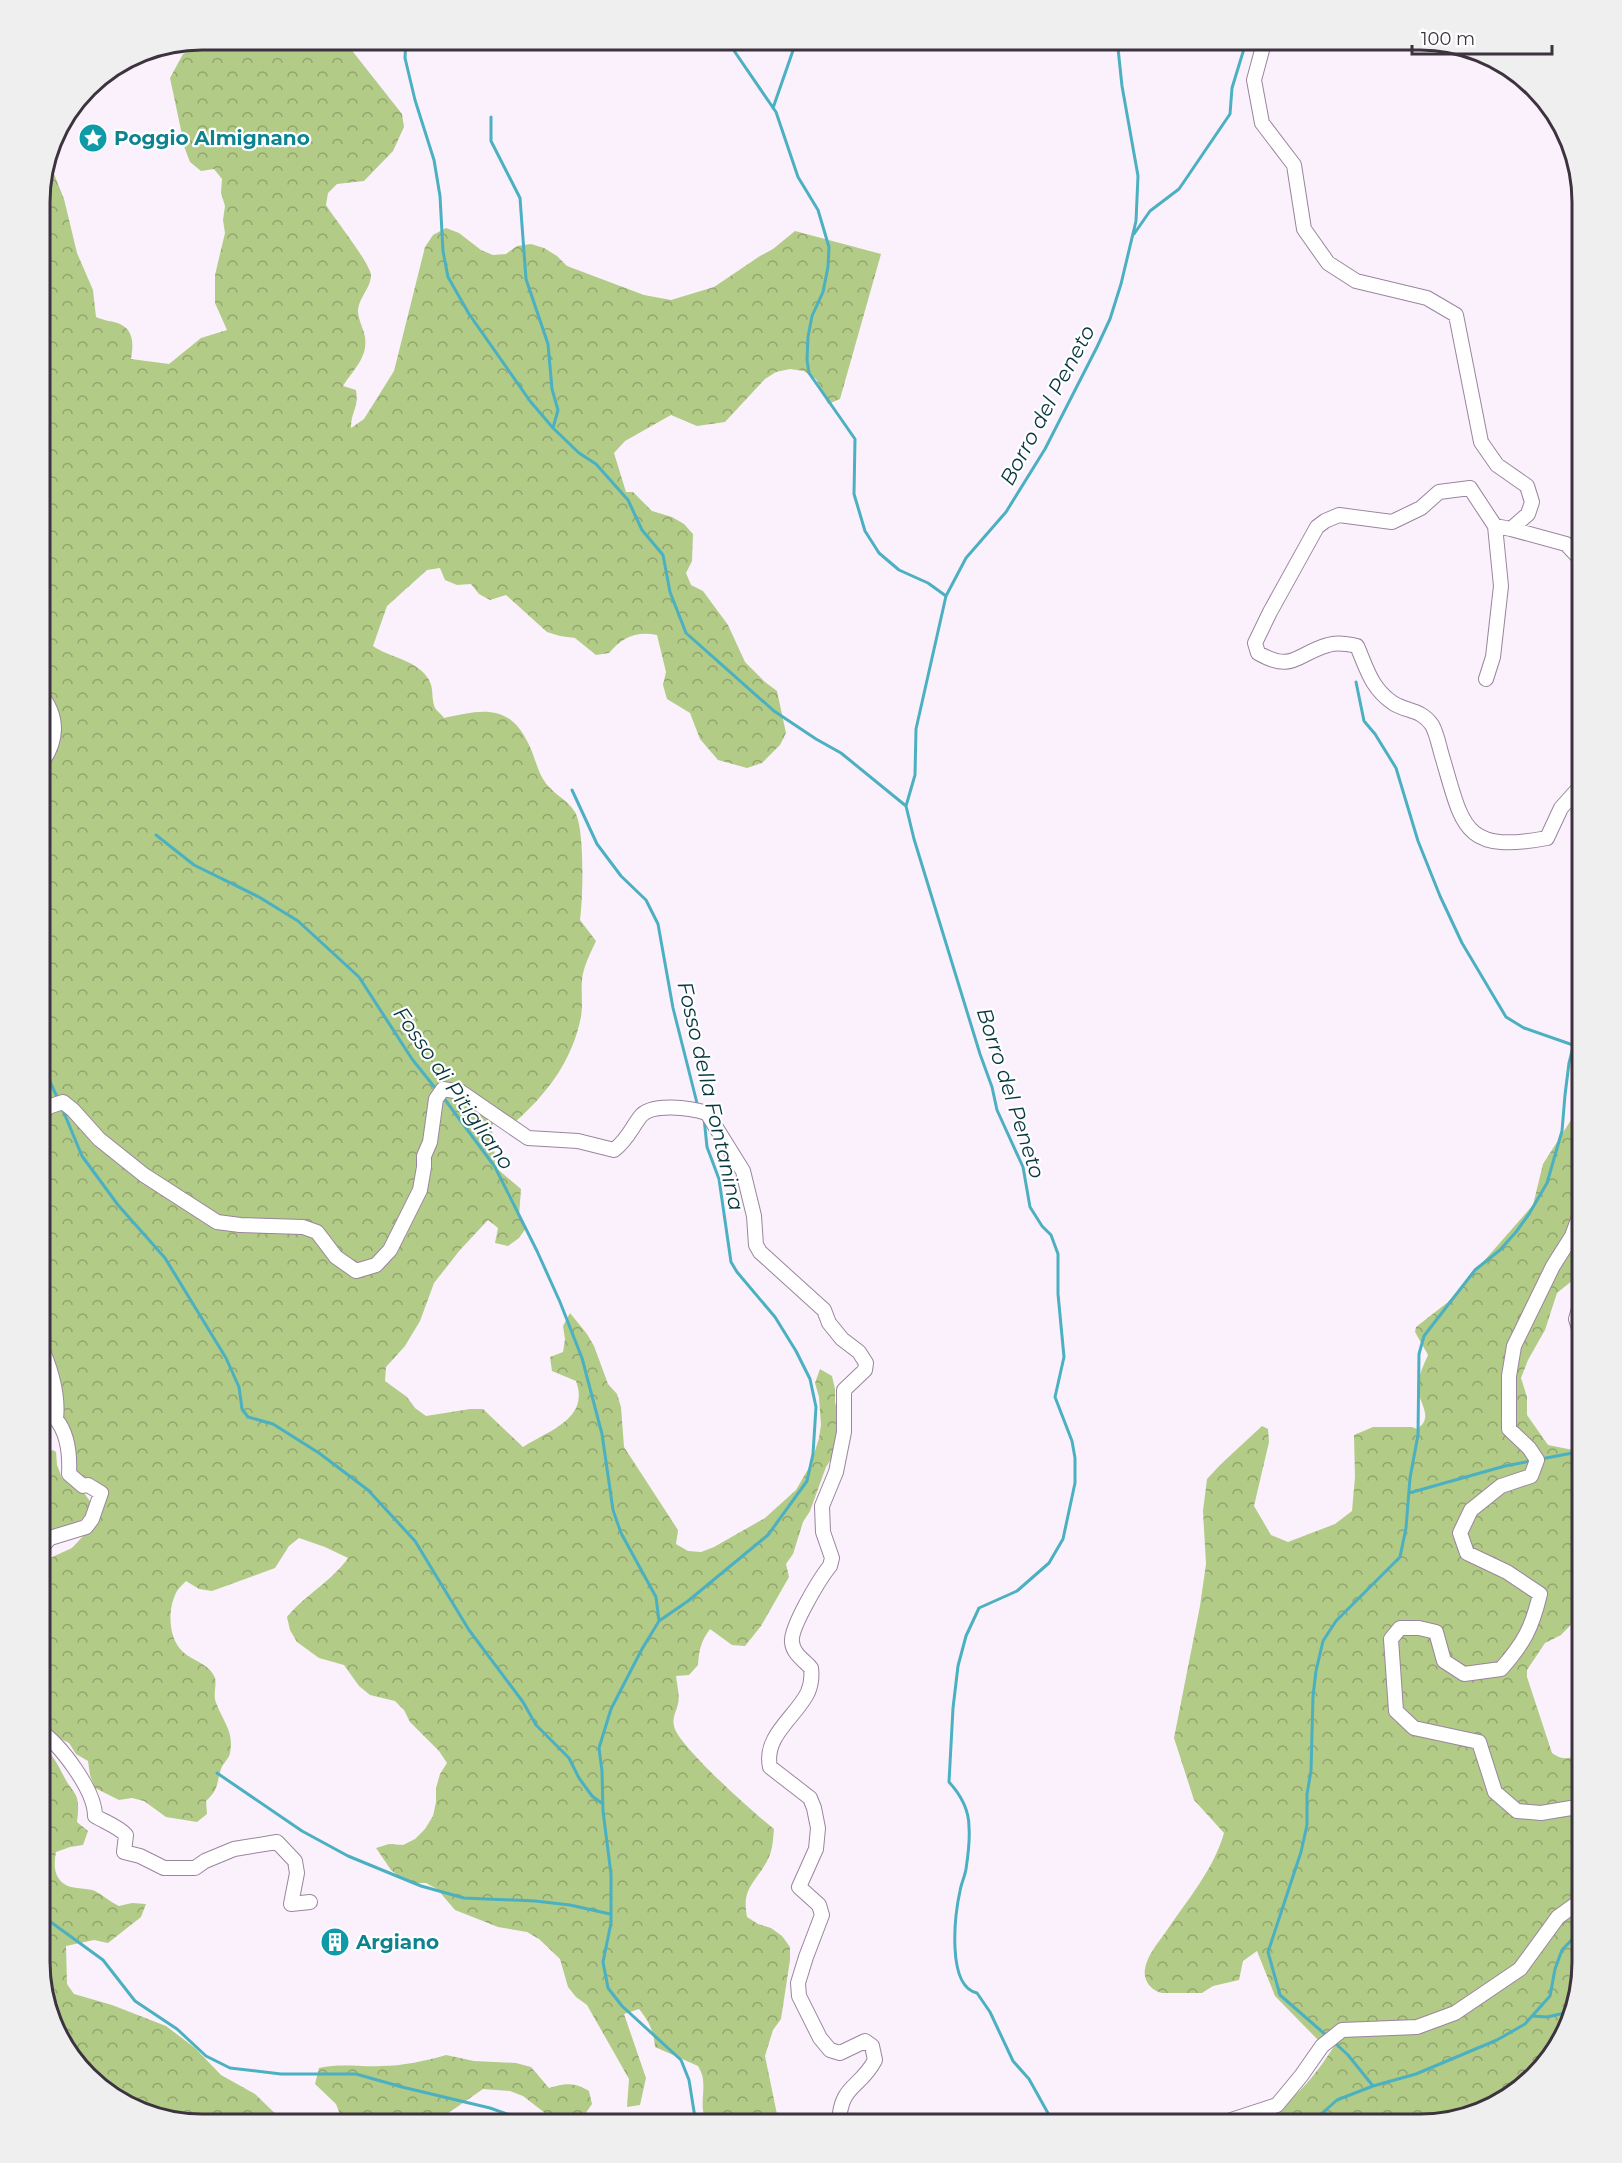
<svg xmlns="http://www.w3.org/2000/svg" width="1622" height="2163" font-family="Montserrat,sans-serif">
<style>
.forest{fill:url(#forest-crowns)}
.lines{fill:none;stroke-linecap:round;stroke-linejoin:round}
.stream{stroke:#4bb0c1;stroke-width:3}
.minor-casing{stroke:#9a859e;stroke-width:16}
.minor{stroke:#fff;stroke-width:14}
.labels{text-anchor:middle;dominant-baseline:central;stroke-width:4.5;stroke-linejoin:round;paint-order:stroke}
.culture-label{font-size:20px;font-weight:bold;fill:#0d838f;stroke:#fff;text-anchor:start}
.water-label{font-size:21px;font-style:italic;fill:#06373e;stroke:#fff}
.rim{fill:none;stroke:#3c333e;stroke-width:3}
</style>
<defs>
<pattern id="forest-crowns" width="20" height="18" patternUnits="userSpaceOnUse" patternTransform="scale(1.5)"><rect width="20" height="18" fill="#b2cb86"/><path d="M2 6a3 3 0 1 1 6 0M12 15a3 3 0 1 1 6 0" fill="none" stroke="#92a56f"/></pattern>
</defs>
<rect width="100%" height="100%" fill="#faf1fc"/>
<!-- forest -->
<path class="forest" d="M207,39H272L294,50L308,47L319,39H339L346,43L402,114L404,127L393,151L364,181L337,184L328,193L326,205C334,218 370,263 371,275C371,288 359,297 358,310C358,320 363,327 365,337C368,358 353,370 343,386L356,390C359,409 351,411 351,428L364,419L394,371L425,247L433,235L446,228L459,233L481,250L493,255L506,254L517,246L531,244L544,248L557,256L567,266L644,295L671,300L714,287L760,256L773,249L795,231L881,254L840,399L828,404L816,379L804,371L790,369L776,372L765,379L725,422L697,426L671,415L625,441L614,453L626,492H633L652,511L672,517L684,524L693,534L692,561L686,573L691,585L703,591L728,625L745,662L765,682L777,691L786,733L780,745L762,763L747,768L718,760L700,739L690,713L667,699L663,685L666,672L657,635C636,631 623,637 609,653L596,655L575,638L560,636L547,632L506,595L490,600L479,594L471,584L457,585L445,580L440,568L427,570L387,606L373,646C390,658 418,660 429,680C434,688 431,699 435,708C437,711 442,715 444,718C480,710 508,703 527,741C534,753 536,767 543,779C551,793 567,799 575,812C585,829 583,899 580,920L596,941C591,952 583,967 582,980C581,993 583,1005 581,1017C572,1061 547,1094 515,1122L498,1116L491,1127L494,1140L495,1167L521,1189L519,1216L526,1228L519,1238L508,1246L495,1243L498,1228L488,1220L460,1250L434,1283L420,1321L405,1346L386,1367L385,1381L407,1397L415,1408L426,1416L470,1409H483L523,1447C549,1430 590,1419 576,1381L552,1371L550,1357L563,1352L565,1339L563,1326L570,1313L587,1334L594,1346L608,1384L617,1394L621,1407L624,1447L678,1530L676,1544L688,1551L701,1552L714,1547L765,1518L796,1490L811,1464L819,1438L821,1425L819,1397L815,1383L820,1369L832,1376L835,1389V1402L839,1417L840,1430L833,1456L826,1467L810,1511L803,1522L793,1554L786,1564L789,1577L761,1626L745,1646L732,1645L710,1629C701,1641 699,1650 698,1665L689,1675L676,1676C677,1685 680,1696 678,1704C676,1712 672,1718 674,1726C677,1745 756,1815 774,1829C773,1838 773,1848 769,1857C757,1883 741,1886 747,1917L758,1924L771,1928L782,1936L790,1947V1960L781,2019L773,2030L765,2056L779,2124H709C698,2111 705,2095 703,2080C703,2075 700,2070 698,2066L655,2047C654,2032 649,2021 639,2009L624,2014L646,2078L640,2105L627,2107L629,2079L587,2005L576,1997L568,1987L560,1959L539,1939L527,1932L498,1927L455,1910L437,1889L426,1883H413L401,1878L391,1870L376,1848L389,1844L403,1845L415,1839L425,1829L433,1816L436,1802V1788L440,1774L447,1763L439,1751L410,1722L404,1710L395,1701L370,1695L359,1686L344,1665L319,1658L297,1642L290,1630L287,1617C305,1595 332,1581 348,1558L325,1547L299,1538L289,1546L275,1568L212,1591L199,1589L186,1581C183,1584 179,1588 177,1591C167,1609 168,1638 183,1652C193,1661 210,1664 215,1678C217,1686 212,1696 217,1705C224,1723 234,1732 230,1753C229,1759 223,1763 221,1769C216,1785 219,1789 206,1801L207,1814L197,1822L166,1817L144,1801L132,1798L119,1800L95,1788L90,1775L88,1761L76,1754L69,1743L57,1737L39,1719V1563L72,1548L98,1520L108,1492L95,1480L82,1476L72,1466L59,1414L47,1407L39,1395V191L49,155L54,174L64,199L77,253L93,290L96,317C104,321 114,321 120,324C135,331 133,347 131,359L169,364L201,338L227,330L215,303V275L225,233L223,220L225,206L221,193L222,179L214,169L201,171L190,162L185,149L170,78L183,54L196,48Z
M1583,1084V1195L1575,1219L1583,1228V1259L1579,1269L1573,1280L1557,1293L1545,1330L1528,1360L1521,1378L1527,1397V1415L1548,1445L1573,1450L1583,1446V1612L1561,1635L1545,1643L1527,1670V1677L1552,1753C1562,1761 1573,1759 1583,1752V1962L1561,2042L1510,2097L1421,2124H1247C1288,2111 1313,2079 1335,2045L1319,2041L1275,1996L1257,1951L1243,1961L1239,1980L1213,1986L1202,1993H1162C1151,1990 1143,1981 1145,1969C1147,1956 1157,1944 1165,1933C1186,1902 1214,1869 1224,1833L1194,1800L1174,1738L1200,1606L1206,1564L1203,1511L1207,1479L1221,1464L1262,1426L1268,1429L1269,1442L1254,1506L1271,1535L1288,1542L1335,1524L1352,1511L1355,1477L1354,1435L1373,1427H1412L1417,1429C1435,1417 1418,1403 1418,1387C1418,1376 1424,1364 1428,1355L1415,1332L1416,1327L1448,1302L1533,1205L1543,1164L1571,1120Z
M53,1450L56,1452L57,1465L62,1478L84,1493L92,1504L88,1517L63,1528L39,1534V1458Z
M39,1743C53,1752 59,1768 67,1782C70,1787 75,1792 77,1798C79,1806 78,1814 77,1822L88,1831L83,1845L70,1847L56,1852C53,1866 54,1882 71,1887C79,1889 87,1888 95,1891C103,1895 110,1902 119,1906L132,1903L146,1904L141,1917L108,1943L94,1940L66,1946L67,1984L74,1994L112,2005L166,2026L195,2048L221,2075L255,2094L286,2124H201L121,2102L66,2051L39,1961Z
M446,2055L474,2061L516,2063L531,2067L549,2088C565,2083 574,2082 589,2091L592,2104L585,2114L572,2119L558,2117L545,2113L523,2096L510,2091L483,2089L444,2116L436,2124H338L341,2117L336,2104L315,2084L319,2068C341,2063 358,2067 381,2066C402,2066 426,2061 446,2055Z"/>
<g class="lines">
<!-- stream -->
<path class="stream" d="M406,39L405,58L415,100L434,160L440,196L443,251L448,277L469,314L530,401L553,428L579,453L596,464L628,500L642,530L663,555L670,592L686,633L774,711L816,739L841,753L906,806
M726,39L776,112L798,177L818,210L829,247L828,267L823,292L812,316L808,337L807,360L809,373L855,439L854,494L865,531L879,553L899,570L928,583L946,596
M773,108L797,39
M491,117V141L520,198L526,279L548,344L552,389L558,410L553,428
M1134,234L1150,211L1179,189L1230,114L1232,88L1247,39
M1356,682L1364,721L1375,734L1396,768L1418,841L1440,896L1462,943L1506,1017L1524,1028L1573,1045
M572,790L597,844L621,876L646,900L658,924L673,1008L698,1107
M156,835L194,865L259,897L298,921L359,977L412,1059L436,1089
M39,1058L58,1099
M443,1097L495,1167L537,1251L560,1302L582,1358L602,1434L613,1510L621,1533L656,1597L659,1621
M62,1108L82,1156L118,1205L165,1258L226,1358L239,1387L242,1409L248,1417L273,1424L319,1453L368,1490L415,1541L469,1630L523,1702L536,1725L569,1758L579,1778L592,1796L603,1804
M1541,1459L1583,1451
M1409,1493L1505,1466L1531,1461
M217,1773L302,1831L348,1856L421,1886L464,1898L535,1901L570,1905L610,1914
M39,1909L48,1920L103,1960L135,2001L177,2029L206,2056L230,2068L281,2074H356L402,2087L490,2108L535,2124
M1533,2016L1547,2017L1569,2012
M1327,2036L1280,1995L1268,1952L1301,1852L1307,1825V1794L1311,1771L1313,1696L1316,1671L1323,1641L1336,1621L1400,1557L1406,1528L1410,1478L1418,1435L1419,1354L1424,1336L1475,1270L1500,1250L1516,1232L1529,1214L1547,1183L1562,1131L1565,1095L1569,1063L1579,1023L1583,1016
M1335,2043L1348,2055L1373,2086
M696,2124L689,2080L681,2060L622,2006L608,1988L603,1962L611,1923V1874L603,1811L602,1771L599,1748L611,1709L642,1649L659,1621L688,1601L768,1535L807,1481L813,1454L816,1407L810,1379L796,1351L775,1317L737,1272L731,1262L719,1179L707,1147L704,1118
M1054,2124L1029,2079L1013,2061L990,2012L977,1993C946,1986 955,1914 960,1891C961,1884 965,1876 966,1869C968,1856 970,1840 969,1827C969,1810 960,1794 949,1782L953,1708L958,1666L966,1636L979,1608L1017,1591L1049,1563L1063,1539L1075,1483V1458L1072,1441L1055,1397L1064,1357L1058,1294V1254L1051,1235L1042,1226L1030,1207L1023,1167L997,1110L992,1087L980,1054L914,839L906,806L915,775L916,729L946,596L966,558L1006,512L1045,449L1097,347L1110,319L1121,284L1136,221L1138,176L1122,86L1117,39
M1310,2124L1337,2100L1373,2086L1416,2074L1497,2040L1525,2024L1550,1996L1555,1969L1562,1950L1583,1928"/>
<!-- minor casing -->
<g class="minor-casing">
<path id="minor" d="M1265,39L1254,80L1262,123L1294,165L1304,229L1328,263L1356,281L1427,298L1456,315L1481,442L1497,465L1527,486L1532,502L1528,514L1511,529L1495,526
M1511,529L1566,544L1583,562
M1486,679L1493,657L1501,586L1495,526L1470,488L1439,492L1421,508L1392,522L1339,515L1325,521L1317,527L1270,612L1255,643L1258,653C1293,673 1296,654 1328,645C1337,642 1348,644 1357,646C1367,669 1371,688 1393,703C1407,712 1421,709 1432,725C1437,734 1439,746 1442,756C1463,826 1462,854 1547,838L1561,808L1578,789L1583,792
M39,767C58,741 60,718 39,692
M39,1119L48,1107L63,1102L73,1110L99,1139L144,1175L217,1222L240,1225L303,1227L317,1232L336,1257L356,1271L376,1265L390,1250L420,1190L424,1167V1156L430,1142L436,1099L443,1089L461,1092L528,1138L578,1141L614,1150C627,1140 631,1129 640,1117C651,1102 691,1108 707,1113L743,1171L754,1216L756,1245L760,1252L824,1310L829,1323L842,1339L859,1352L866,1363L865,1370L844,1390V1432L836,1472L822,1506L823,1532L832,1558L830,1566C820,1578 790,1628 792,1642C793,1654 804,1660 811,1668C812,1676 811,1685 808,1692C797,1716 763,1736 770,1767L810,1798L814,1808L818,1828L816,1849L799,1887L819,1905L822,1915L806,1957L798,1983L799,1996L820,2038L830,2050L840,2053L865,2041L872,2046L875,2060C860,2089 840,2084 839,2124
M1583,1341L1576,1319L1583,1296
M39,1550L50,1538L86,1527L92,1519L101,1493L88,1485L83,1486L69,1474C70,1456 68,1434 56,1419C59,1393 50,1366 39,1342
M39,1730C60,1744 95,1790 95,1816C105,1822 119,1827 126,1835L124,1852L140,1856L164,1868H195L205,1861L234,1849L277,1842L295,1861L297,1873L291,1904L310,1902
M1583,1806L1541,1813L1517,1811L1495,1792L1479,1742L1414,1728L1396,1711L1391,1639L1400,1628H1419L1436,1632L1444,1661L1464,1674L1501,1669C1524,1643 1532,1628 1540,1594L1507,1572L1467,1553L1460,1533L1471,1510L1501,1486L1531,1476L1537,1460L1529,1448L1509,1429V1376L1514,1346L1553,1266L1572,1236L1583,1206
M1219,2124L1277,2105L1301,2076L1322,2046L1342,2030L1417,2027L1455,2013L1520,1969L1558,1917L1583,1899"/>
</g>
<!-- minor -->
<use href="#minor" class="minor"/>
</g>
<!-- icons -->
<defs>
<g id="sight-disc" transform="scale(1.5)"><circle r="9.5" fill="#0f9aa8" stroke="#fff"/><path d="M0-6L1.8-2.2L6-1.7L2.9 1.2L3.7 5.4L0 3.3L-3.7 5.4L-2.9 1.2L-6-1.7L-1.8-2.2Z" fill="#fff"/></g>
<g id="building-disc" transform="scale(1.5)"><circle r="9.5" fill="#0f9aa8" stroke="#fff"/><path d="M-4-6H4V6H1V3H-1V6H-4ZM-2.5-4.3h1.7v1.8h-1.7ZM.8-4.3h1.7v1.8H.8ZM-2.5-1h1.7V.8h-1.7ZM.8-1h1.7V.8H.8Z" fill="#fff"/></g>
</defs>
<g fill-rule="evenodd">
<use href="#sight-disc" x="93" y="138"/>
<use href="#building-disc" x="335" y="1942"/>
</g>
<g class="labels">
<!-- culture labels -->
<g class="culture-label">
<text x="114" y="138">Poggio Almignano</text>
<text x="356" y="1942">Argiano</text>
</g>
<!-- water labels -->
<g class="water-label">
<text transform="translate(1047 405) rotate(-62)">Borro del Peneto</text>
<text transform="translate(454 1088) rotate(55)">Fosso di Pitigliano</text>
<text transform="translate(1011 1093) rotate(72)">Borro del Peneto</text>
<text transform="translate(711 1096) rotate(77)">Fosso della Fontanina</text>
</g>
</g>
<!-- crop -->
<path d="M0 0H1622V2163H0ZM202 50H1420A152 152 0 0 1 1572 202V1962A152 152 0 0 1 1420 2114H202A152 152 0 0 1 50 1962V202A152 152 0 0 1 202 50Z" fill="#efeff0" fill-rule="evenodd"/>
<path class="rim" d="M202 50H1420A152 152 0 0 1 1572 202V1962A152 152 0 0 1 1420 2114H202A152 152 0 0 1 50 1962V202A152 152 0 0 1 202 50Z"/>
<!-- scale -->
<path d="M1412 45v9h140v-9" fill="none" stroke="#3c333e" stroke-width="3"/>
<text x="1421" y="45" font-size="18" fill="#3c333e" stroke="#ffffff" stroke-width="4.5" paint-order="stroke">100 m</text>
</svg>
